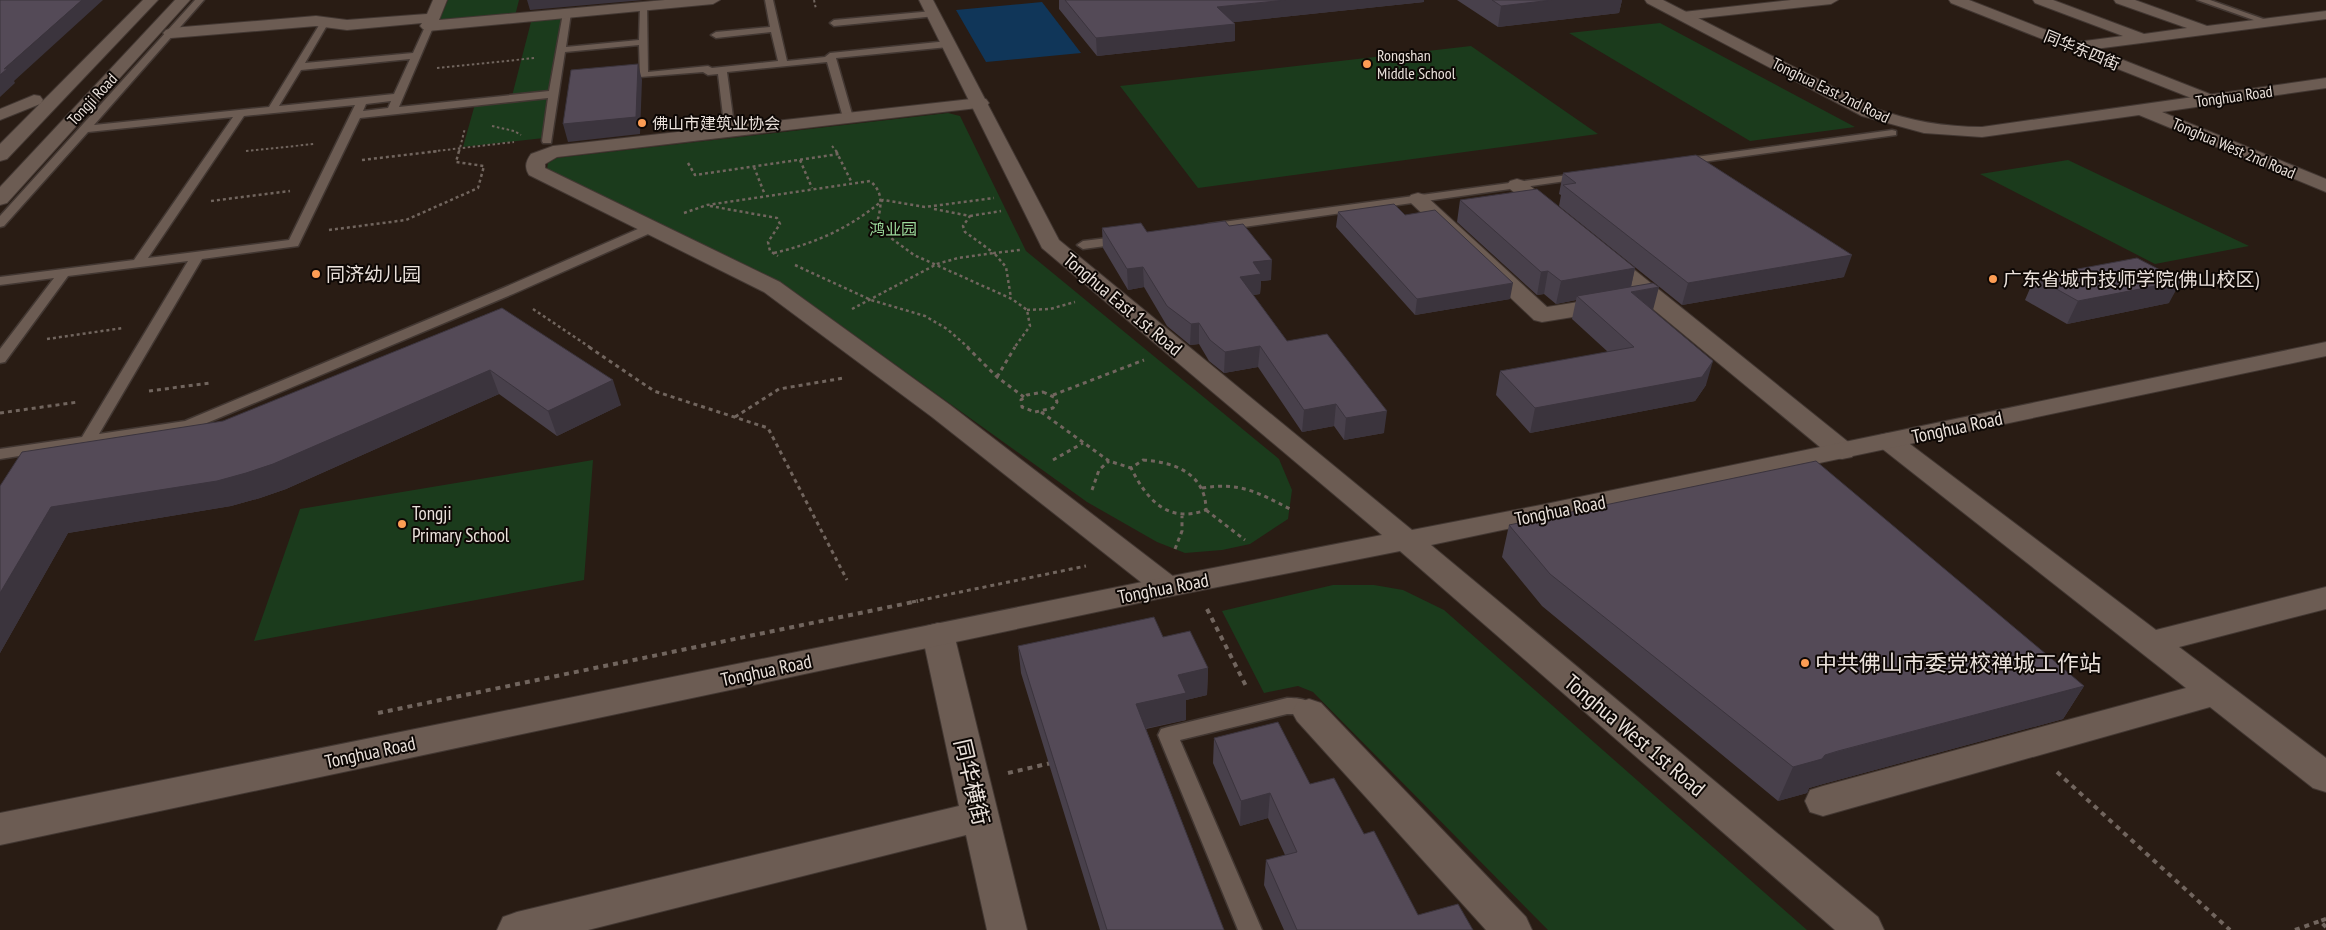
<svg xmlns="http://www.w3.org/2000/svg" width="2326" height="930" font-family="'PT Sans Narrow','Noto Sans SC',sans-serif">
<style>
.green{fill:#1b3b1c}
.water{fill:#103659}
.lines{fill:none;stroke-linecap:round;stroke-linejoin:round}
.lane-casing{stroke:#423732;stroke-width:3}
.street-casing{stroke:#423732;stroke-width:2}
.secondary-casing{stroke:#423732;stroke-width:2}
.path-far3{stroke:#71655e;stroke-width:2;stroke-dasharray:2.5 2.5;stroke-linecap:butt}
.path-far2{stroke:#71655e;stroke-width:2.5;stroke-dasharray:3 3;stroke-linecap:butt}
.path-far1{stroke:#71655e;stroke-width:3;stroke-dasharray:4 4;stroke-linecap:butt}
.path{stroke:#71655e;stroke-width:4;stroke-dasharray:5 5;stroke-linecap:butt}
.lane{fill:#6c5c53;fill-rule:evenodd}
.street{fill:#6c5c53;fill-rule:evenodd}
.secondary{fill:#6c5c53;fill-rule:evenodd}
.wall{fill:#48404b}
.shaded-wall{fill:#3b343d}
.building{fill:#544a57;stroke:#3b343d}
.poi-dot{fill:#fd9d54;stroke:#0e0805;stroke-width:2}
.labels{text-anchor:middle;dominant-baseline:central;stroke-width:4;stroke-linejoin:round;paint-order:stroke}
.far-street-label{font-size:16px;fill:#eae1db;stroke:#0e0805}
.far-poi-label{font-size:16px;fill:#eae1db;stroke:#0e0805;text-anchor:start}
.far-park-label{font-size:16px;fill:#9cd99b;stroke:#0e0805}
.poi-label{font-size:19px;fill:#eae1db;stroke:#0e0805;text-anchor:start}
.street-label{font-size:19px;fill:#eae1db;stroke:#0e0805}
.near-poi-label{font-size:22px;fill:#eae1db;stroke:#0e0805;text-anchor:start}
.near-street-label{font-size:22px;fill:#eae1db;stroke:#0e0805}
</style>
<rect width="100%" height="100%" fill="#291c14"/>
<!-- green -->
<path class="green" d="M448,0H519L515,16L438,23Z
M563,15L549,92L512,96L532,18Z
M1660,23L1855,127L1750,141L1569,33Z
M1471,46L1598,134L1198,188L1120,86Z
M550,95L544,138L463,147L475,104Z
M948,113L960,116L1026,251L1279,459L1292,490L1288,519L1250,544L1222,550L1185,553L1157,542L1087,502L782,283L571,183L547,169L548,163L557,158Z
M2068,160L2249,246L2155,264L1980,174Z
M593,460L584,580L254,641L300,509Z
M1333,585H1374L1403,590L1444,610L1807,930H1548L1313,692L1298,686L1264,693L1222,611Z"/>
<!-- water -->
<path class="water" d="M1042,2L1081,53L986,62L956,10Z"/>
<g class="lines">
<!-- lane casing -->
<g class="lane-casing">
<path id="lane" d="M195,0H204L94,125L269,107L321,22L325,19L329,22L305,63L413,53L429,18L436,16L437,18L399,107L549,91L563,13L567,10L571,13L566,47L639,40L640,6L647,4L648,72L708,66L712,68L778,61L771,32L716,38L711,35L716,32L770,27L765,0H773L787,61L825,57L830,53L948,41L953,44L948,47L836,58L852,114L847,117L842,114L827,62L727,72L735,132L730,135L725,132L718,74L708,75L703,72L640,77L639,45L565,52L551,143H543L542,141L548,98L360,118L298,246L202,259L99,434L185,421L503,288L647,225H655L657,228L655,231L513,294L195,428L0,459V449L82,437L188,261L68,276L5,362L0,363V349L54,278L0,285V277L134,260L233,117L88,132L4,226L0,227V216ZM410,59L394,94L279,106L301,70ZM391,101L388,108L363,111L366,104ZM355,105L289,240L148,258L244,116Z
M2197,0H2210L2272,22L2265,24Z
M933,11L937,14L936,16L834,26L830,23L834,20Z
M1892,130L1896,131V135L1681,165L1675,162L1681,159Z
M1583,173L1589,176L1587,178L1208,232L1202,228L1208,224Z
M1124,236L1128,237L1130,240L1128,243L1083,249L1077,245L1083,241Z
M1287,698C1300,698 1312,699 1319,712L1316,717L1309,720L1296,714H1287L1180,740L1262,930H1238L1158,735L1161,729L1168,727Z"/>
</g>
<!-- street casing -->
<g class="street-casing">
<path id="street" d="M433,0H447L439,20L665,0H720L713,4L428,31L423,29L420,26L422,23L347,30L316,26L171,38L166,36L163,33L166,30L171,28L316,16L347,20L427,14Z
M1791,0H1838L1831,4L1683,20L1676,16L1683,12Z
M1949,0H1969L2077,42L2123,36L2035,3L2033,0H2053L2144,34L2187,28L2116,3L2114,0H2135L2207,26L2326,11V19L2095,49L2215,96L2218,100L2215,104L2209,105L1951,3Z
M980,98L986,99L989,103L986,107L557,157L545,164V168L780,282L950,405L1178,580L1182,587L1178,594L1167,597L1156,594L932,417L764,292L529,175C524,167 526,161 531,154L553,146Z
M1517,179L1524,181L1560,210L1563,214L1560,218L1553,220L1546,218L1510,189L1507,185L1510,181Z
M1418,193L1425,195L1547,307L1610,297L1618,299L1621,304L1618,309L1610,311L1542,322L1534,320L1411,203L1408,199L1411,195Z
M1603,250L1611,251L1852,445L1856,451L1852,457L1842,459L1832,457L1595,261L1592,256L1595,251Z
M1889,433L1898,435L2156,630L2326,587V609L2179,647L2326,758V792L2313,788L2210,707L1823,816L1810,812L1805,801L1810,790L1823,786L2186,688L1880,447L1876,441L1880,435Z
M938,623L949,626L954,634L1027,930H987L966,835L588,930H497L503,917L517,912L959,806L922,634L927,626Z
M1309,699L1321,703L1526,917L1532,930H1486L1297,721L1292,712L1297,703Z"/>
</g>
<!-- secondary casing -->
<g class="secondary-casing">
<path id="secondary" d="M143,0H158L7,159L0,161V144Z
M175,0H190L7,203L0,205V187Z
M919,0H933L1059,240L1412,530L1541,505L2326,342V356L1431,545L1878,917L1884,930H1835L1400,551L1167,597L0,845V813L1167,577L1382,535L1042,248Z
M1645,0H1663L1874,108C1910,121 1945,127 1982,127L2326,78V88L2162,112L2326,179V192L2139,115L1982,137L1924,133L1862,116L1647,3Z
M34,95L40,96L43,100L40,104L0,120V109Z"/>
</g>
<!-- path-far3 -->
<path class="path-far3" d="M814,0L816,9
M437,68L535,58
M492,126L514,131L521,135
M832,146L837,152
M246,151L314,144
M428,152L514,142
M459,152L465,128"/>
<!-- path-far2 -->
<path class="path-far2" d="M836,151L852,183
M362,160L439,151
M800,160L812,188
M688,163L695,175L839,154
M754,167L765,195
M211,201L290,191
M710,206L777,218L780,224L768,242L770,251L778,256
M934,209L970,216L963,226L965,232L994,253L1020,250
M684,213L707,205L870,181C886,194 880,210 876,227L914,255L1012,299L1027,310L1030,326L1014,348
M970,216L1001,211
M329,230L406,220L478,188L484,166L456,162L459,151
M774,253C816,243 850,228 883,200L925,207L994,198
M795,265L871,300L925,316L947,329L969,348
M533,309L591,348
M852,309L937,264L958,258L994,253L1006,267L1011,298
M1027,310L1050,309L1075,302
M47,339L123,328"/>
<!-- path-far1 -->
<path class="path-far1" d="M589,347L654,391L768,428L847,580
M967,347L997,377L1024,397
M997,377L1015,347
M149,391L210,383
M1043,392L1056,398L1057,402L1053,408L1035,412L1022,407L1021,400L1027,395Z
M1053,395L1144,360
M1041,412L1109,461L1131,468
M0,413L78,402
M735,417L779,389L844,378
M1053,460L1083,443
M1143,460C1175,462 1206,474 1206,510C1168,524 1147,500 1131,468Z
M1202,488C1240,482 1257,492 1290,509
M1092,490L1099,470L1109,461
M1206,510L1245,540
M1175,549L1182,531V516
M912,602L1086,566"/>
<!-- path -->
<path class="path" d="M1207,609L1246,686
M378,713L918,601
M2057,772L2230,930
M1008,773L1051,763
M2326,919L2320,921L2326,927
M2295,930L2320,921"/>
<!-- lane -->
<use href="#lane" class="lane"/>
<!-- street -->
<use href="#street" class="street"/>
<!-- secondary -->
<use href="#secondary" class="secondary"/>
</g>
<!-- wall -->
<path class="wall" d="M1059,0H1424V2L1234,22L1235,41L1097,56L1059,9Z
M1457,0H1622L1619,13L1498,27Z
M1563,173L1844,277L1682,305L1559,206L1561,195L1559,194Z
M1460,200L1635,268L1631,287L1653,310L1706,385L1695,401L1530,433L1496,395L1500,371L1608,352L1572,319L1576,300L1556,304L1544,294L1537,295L1457,222Z
M1338,212L1405,215L1510,299L1415,315L1336,227Z
M1102,228L1147,232L1271,280L1261,281L1260,294L1253,295L1287,341L1384,433L1344,440L1334,426L1302,432L1258,367L1224,373L1209,361L1199,344L1190,345L1167,326L1144,287L1128,290L1103,248Z
M2035,277L2169,303L2067,324L2025,300Z
M502,308L621,405L557,436L499,394L286,489L260,498L231,506L68,533L0,653V486L223,421Z
M1509,525L2084,686L2063,719L1823,784L1809,788L1807,793L1778,801L1542,606L1502,557Z
M1163,637L1208,668L1207,695L1186,700V720L1146,729L1224,930H1100L1021,673L1018,646Z
M1214,738L1310,784L1364,834L1418,915L1473,930H1284L1264,885L1266,860L1285,855L1268,818L1240,826L1213,763Z"/>
<!-- shaded-wall -->
<path class="shaded-wall" d="M82,0H103L14,81L15,83L0,97V75L4,69Z
M527,0H644L530,10Z
M1286,0H1424V2L1217,24V7Z
M1552,0H1622L1619,13L1498,27L1501,6Z
M1235,24V41L1097,56L1096,38Z
M638,64L642,80L640,134L568,142L563,124Z
M1852,255L1844,277L1682,305L1688,283Z
M1272,260L1271,280L1261,281L1260,294L1239,297L1240,277L1253,262Z
M1143,267L1144,287L1128,290L1127,269Z
M1635,268L1630,291L1577,296L1576,300L1556,304L1561,281Z
M1548,271L1544,294L1537,295L1541,272Z
M2181,281L2169,303L2067,324L2078,301Z
M1513,283L1510,299L1415,315L1417,299Z
M1659,287L1653,310L1631,292Z
M1199,323V344L1190,345L1191,324Z
M1260,346L1258,367L1224,373L1225,352Z
M1713,361L1706,385L1695,401L1530,433L1535,408Z
M490,370L499,394L286,489L260,498L231,506L68,533L0,653V593L51,507Z
M613,380L621,405L557,436L548,411Z
M1336,404L1334,426L1302,432L1304,410Z
M1387,411L1384,433L1344,440L1346,418Z
M1208,668L1207,695L1186,700V720L1137,730L1136,704L1178,675Z
M2084,686L2063,719L1823,784L1809,788L1807,793L1778,801L1793,767L1825,755Z
M1270,793L1268,818L1240,826L1241,801Z"/>
<!-- building -->
<path class="building" d="M0,0H82L4,69L8,68L0,75Z
M1065,0H1286L1217,7L1235,24L1096,38Z
M1492,0H1552L1501,6Z
M638,64L636,117L563,124L571,70Z
M1696,155L1852,255L1688,283L1563,185L1576,183L1563,173Z
M1537,189L1635,268L1561,281L1548,271L1541,272L1460,200Z
M1394,204L1405,215L1435,210L1513,283L1417,299L1338,212Z
M1225,221L1229,226L1243,224L1272,260L1253,262L1261,274L1240,277L1287,341L1327,334L1387,411L1346,418L1336,404L1304,410L1260,346L1225,352L1210,340L1199,323L1191,324L1167,306L1143,267L1127,269L1102,228L1141,223L1147,232Z
M2137,258L2181,281L2078,301L2035,277Z
M1653,283L1659,287L1631,292L1713,361L1702,377L1535,408L1500,371L1634,347L1577,296Z
M502,308L613,380L548,411L490,370L273,464L246,473L217,481L51,507L0,593V486L22,452L223,421Z
M1816,461L2084,686L1838,751L1825,755L1822,759L1793,767L1550,574L1509,525Z
M1154,617L1163,637L1190,631L1208,668L1178,675L1186,693L1136,704L1224,930H1107L1018,646Z
M1278,722L1310,784L1334,778L1364,834L1374,831L1418,915L1458,904L1473,930H1297L1266,860L1297,852L1270,793L1241,801L1214,738Z"/>
<!-- markers -->
<g class="poi-dot">
<circle cx="1367" cy="64" r="5"/>
<circle cx="642" cy="123" r="5"/>
<circle cx="316" cy="274" r="5"/>
<circle cx="1993" cy="279" r="5"/>
<circle cx="402" cy="524" r="5"/>
<circle cx="1805" cy="663" r="5"/>
</g>
<g class="labels">
<!-- far-street labels -->
<g class="far-street-label">
<text transform="translate(2082 50) rotate(22)">同华东四街</text>
<text transform="translate(1831 90) rotate(26)">Tonghua East 2nd Road</text>
<text transform="translate(2234 96) rotate(-8)">Tonghua Road</text>
<text transform="translate(92 99) rotate(-47)">Tongji Road</text>
<text transform="translate(2234 148) rotate(23)">Tonghua West 2nd Road</text>
</g>
<!-- far-poi labels -->
<g class="far-poi-label">
<text x="1377" y="55">Rongshan<tspan x="1377" dy="18">Middle School</tspan></text>
<text x="652" y="123">佛山市建筑业协会</text>
</g>
<!-- far-park labels -->
<g class="far-park-label">
<text x="893" y="229">鸿业园</text>
</g>
<!-- poi labels -->
<g class="poi-label">
<text x="326" y="274">同济幼儿园</text>
<text x="2003" y="279">广东省城市技师学院(佛山校区)</text>
<text x="412" y="513">Tongji<tspan x="412" dy="22">Primary School</tspan></text>
</g>
<!-- street labels -->
<g class="street-label">
<text transform="translate(1123 304) rotate(40)">Tonghua East 1st Road</text>
<text transform="translate(1957 427) rotate(-12)">Tonghua Road</text>
<text transform="translate(1560 510) rotate(-11)">Tonghua Road</text>
<text transform="translate(1163 588) rotate(-11)">Tonghua Road</text>
<text transform="translate(766 670) rotate(-12)">Tonghua Road</text>
<text transform="translate(370 752) rotate(-12)">Tonghua Road</text>
</g>
<!-- near-poi labels -->
<g class="near-poi-label">
<text x="1815" y="663">中共佛山市委党校禅城工作站</text>
</g>
<!-- near-street labels -->
<g class="near-street-label">
<text transform="translate(1635 735) rotate(40)">Tonghua West 1st Road</text>
<text transform="translate(972 782) rotate(77)">同华横街</text>
</g>
</g>
</svg>
